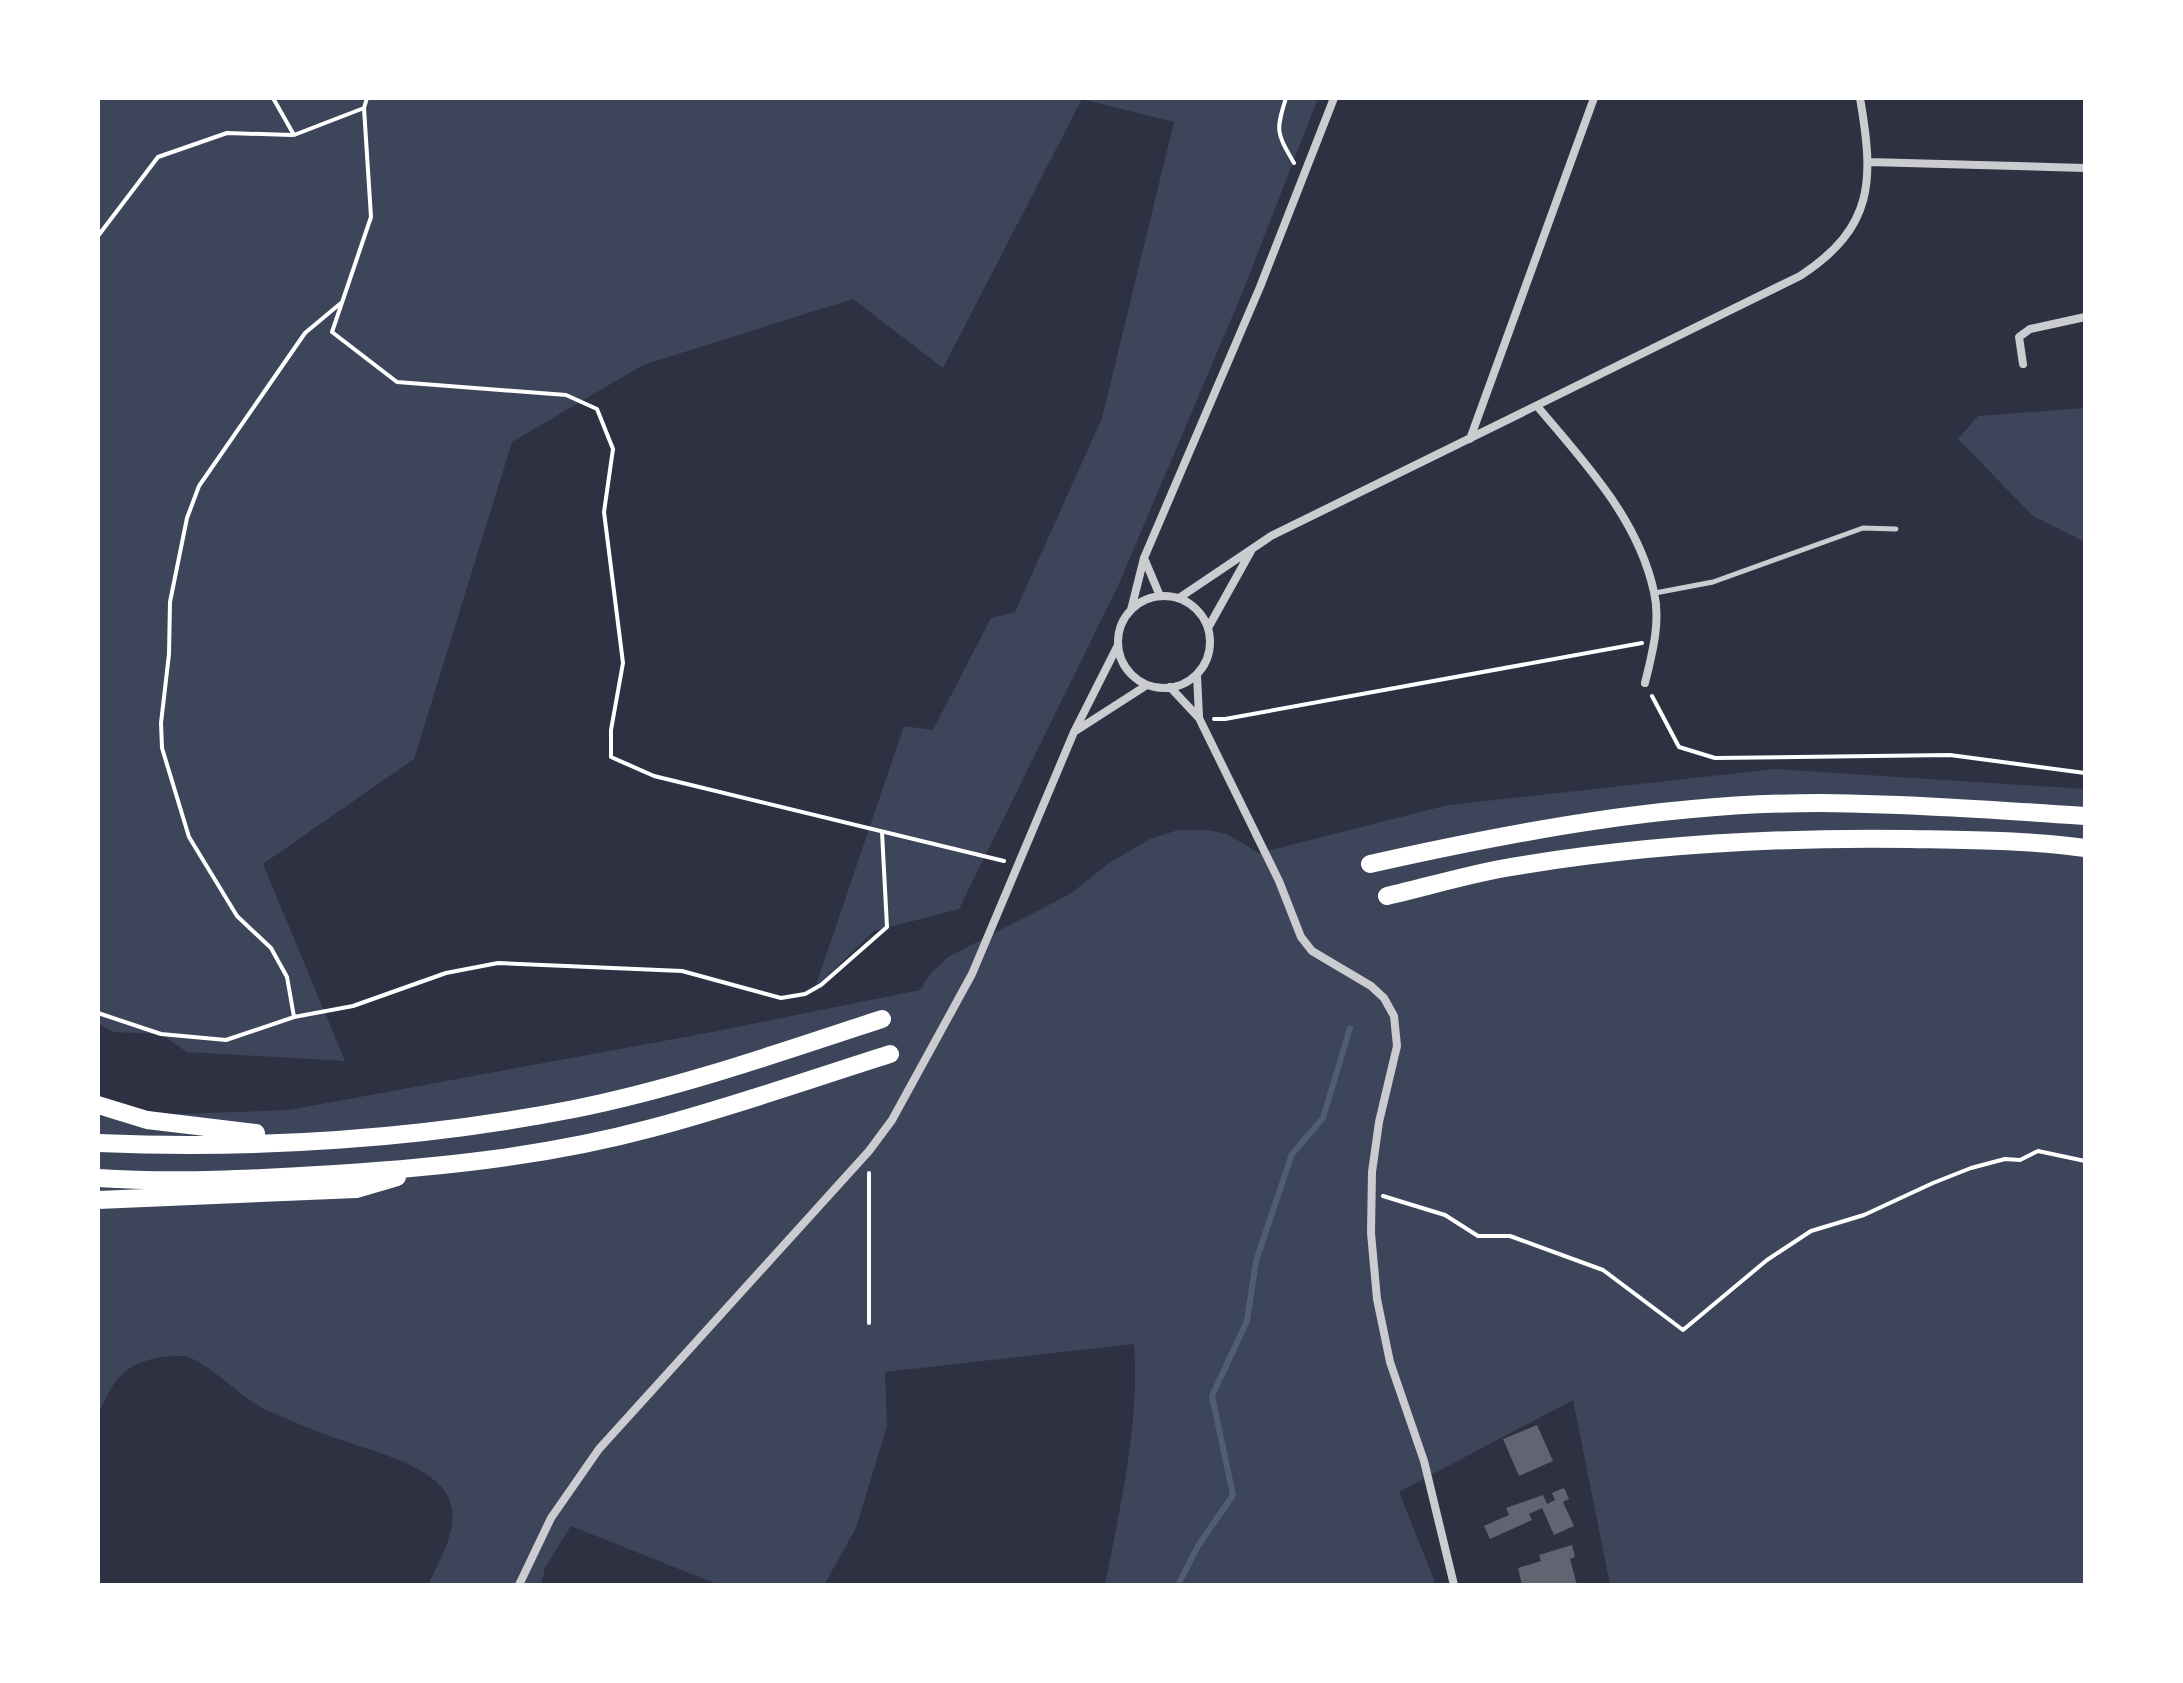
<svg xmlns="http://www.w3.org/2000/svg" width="2183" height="1683" font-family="'Space Grotesk',sans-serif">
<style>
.green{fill:#3c4559}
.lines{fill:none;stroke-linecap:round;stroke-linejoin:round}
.stream{stroke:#4f5d75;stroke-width:6}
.building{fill:#626471}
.path{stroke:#fff;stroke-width:4}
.service{stroke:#caccd0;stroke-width:5}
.minor{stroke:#caccd0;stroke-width:8}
.motorway{stroke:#fff;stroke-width:18}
</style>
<rect width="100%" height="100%" fill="#2d3142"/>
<!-- green -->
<path class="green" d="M98,98H1318L1241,296L1118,586L959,909L874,931L815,988L904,726L933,730L991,618L1015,612L1102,418L1174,122L1082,99L943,368L853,299L643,365L512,442L414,759L263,864L345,1061L187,1052L161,1034L113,1032L98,1023Z
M2085,408V542L2033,516L1958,439L1978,416Z
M1775,769L2085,789V1585H1610L1573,1400L1399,1492L1436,1585H1105C1120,1507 1140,1424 1134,1344L885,1372L887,1426L856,1528L824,1585H719L571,1526L545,1568L541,1585H428C440,1558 464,1523 446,1493C426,1462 364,1449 332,1437C309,1428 286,1419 264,1409C244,1399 201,1357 183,1356C159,1355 131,1361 116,1381C109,1390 105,1402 98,1412V1117L289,1110L712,1032L920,990L931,973L948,957L1070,894L1109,863L1150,839L1178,830H1208L1227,834L1259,853L1448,805Z"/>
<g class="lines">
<!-- stream -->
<path class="stream" d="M1178,1585L1198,1546L1233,1495L1212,1396L1247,1321L1256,1261L1292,1154L1323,1118L1350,1028"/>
</g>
<!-- building -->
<path class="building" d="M1537,1425L1553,1461L1519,1476L1503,1439Z
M1564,1488L1569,1499L1563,1502L1574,1526L1554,1535L1542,1508L1529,1514L1532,1520L1490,1539L1484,1526L1509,1515L1506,1508L1543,1495L1547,1504L1555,1500L1552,1493Z
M1572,1545L1575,1557L1570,1559L1577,1585H1522L1518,1568L1541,1561L1539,1555Z"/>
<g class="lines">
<!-- path -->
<path class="path" d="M273,98L294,135L364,108L371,217L332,332L397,382L566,395L597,409L613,449L604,512L623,663L611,730V757L654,776L1004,861
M1286,98C1275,132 1277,133 1294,163
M364,108L367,98
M98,236L158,157L227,133L292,135
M1652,696L1679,747L1715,758L1950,755L2085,773
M1214,719H1225L1642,643
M98,1013L161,1034L226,1040L294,1017L353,1006L446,973L498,963L682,971L781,998L805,994L821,985L887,927L882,832
M294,1017L287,977L271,948L237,916L189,837L162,748L161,723L169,654L170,602L187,518L199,486L305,333L341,303
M869,1173V1323
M1383,1196L1445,1215L1478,1236H1510L1603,1270L1683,1330L1767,1260L1811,1231L1864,1215L1933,1183L1971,1168L2005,1159L2020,1160L2038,1151L2085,1161"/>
<!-- service -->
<path class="service" d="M1655,593L1713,582L1863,528L1896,529"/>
<!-- minor -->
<path class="minor" d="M1869,162L2085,168
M2023,364L2019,337L2030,329L2085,317
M1537,406C1584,462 1638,518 1654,592C1661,622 1652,654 1645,683
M1470,439L1594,98
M1144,558L1160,596
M1118 642a46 46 0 1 1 92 0a46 46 0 1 1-92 0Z
M1179,598L1271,536L1800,276C1875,227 1874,180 1860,98
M1131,610L1144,558L1260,287L1334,98
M1208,628L1251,551
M1197,675L1199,717
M1170,687L1199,718L1279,881L1301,937L1312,951L1371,986L1384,998L1394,1016L1397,1046L1379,1122L1372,1172L1371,1233L1377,1299L1390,1362L1424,1461L1454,1585
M1074,732L1147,685
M519,1585L551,1518L599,1449L869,1151L892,1120L972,974L1074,732L1118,645"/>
<!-- motorway -->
<path class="motorway" d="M1370,864C1517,831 1667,803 1819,803C1908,804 1997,810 2085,816
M1387,896C1426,887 1466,875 1505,868C1639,845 1774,837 1910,839C1968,840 2027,840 2085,848
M98,1105L147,1120L256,1133
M98,1143C255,1150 420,1139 574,1109C679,1088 781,1052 882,1019
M98,1178C177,1183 256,1179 335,1174C442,1167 548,1156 652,1128C732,1107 811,1079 890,1054
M98,1200L356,1189L397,1177"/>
</g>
<!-- border -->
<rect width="2183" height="1683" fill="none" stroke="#ffffff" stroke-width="200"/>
</svg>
